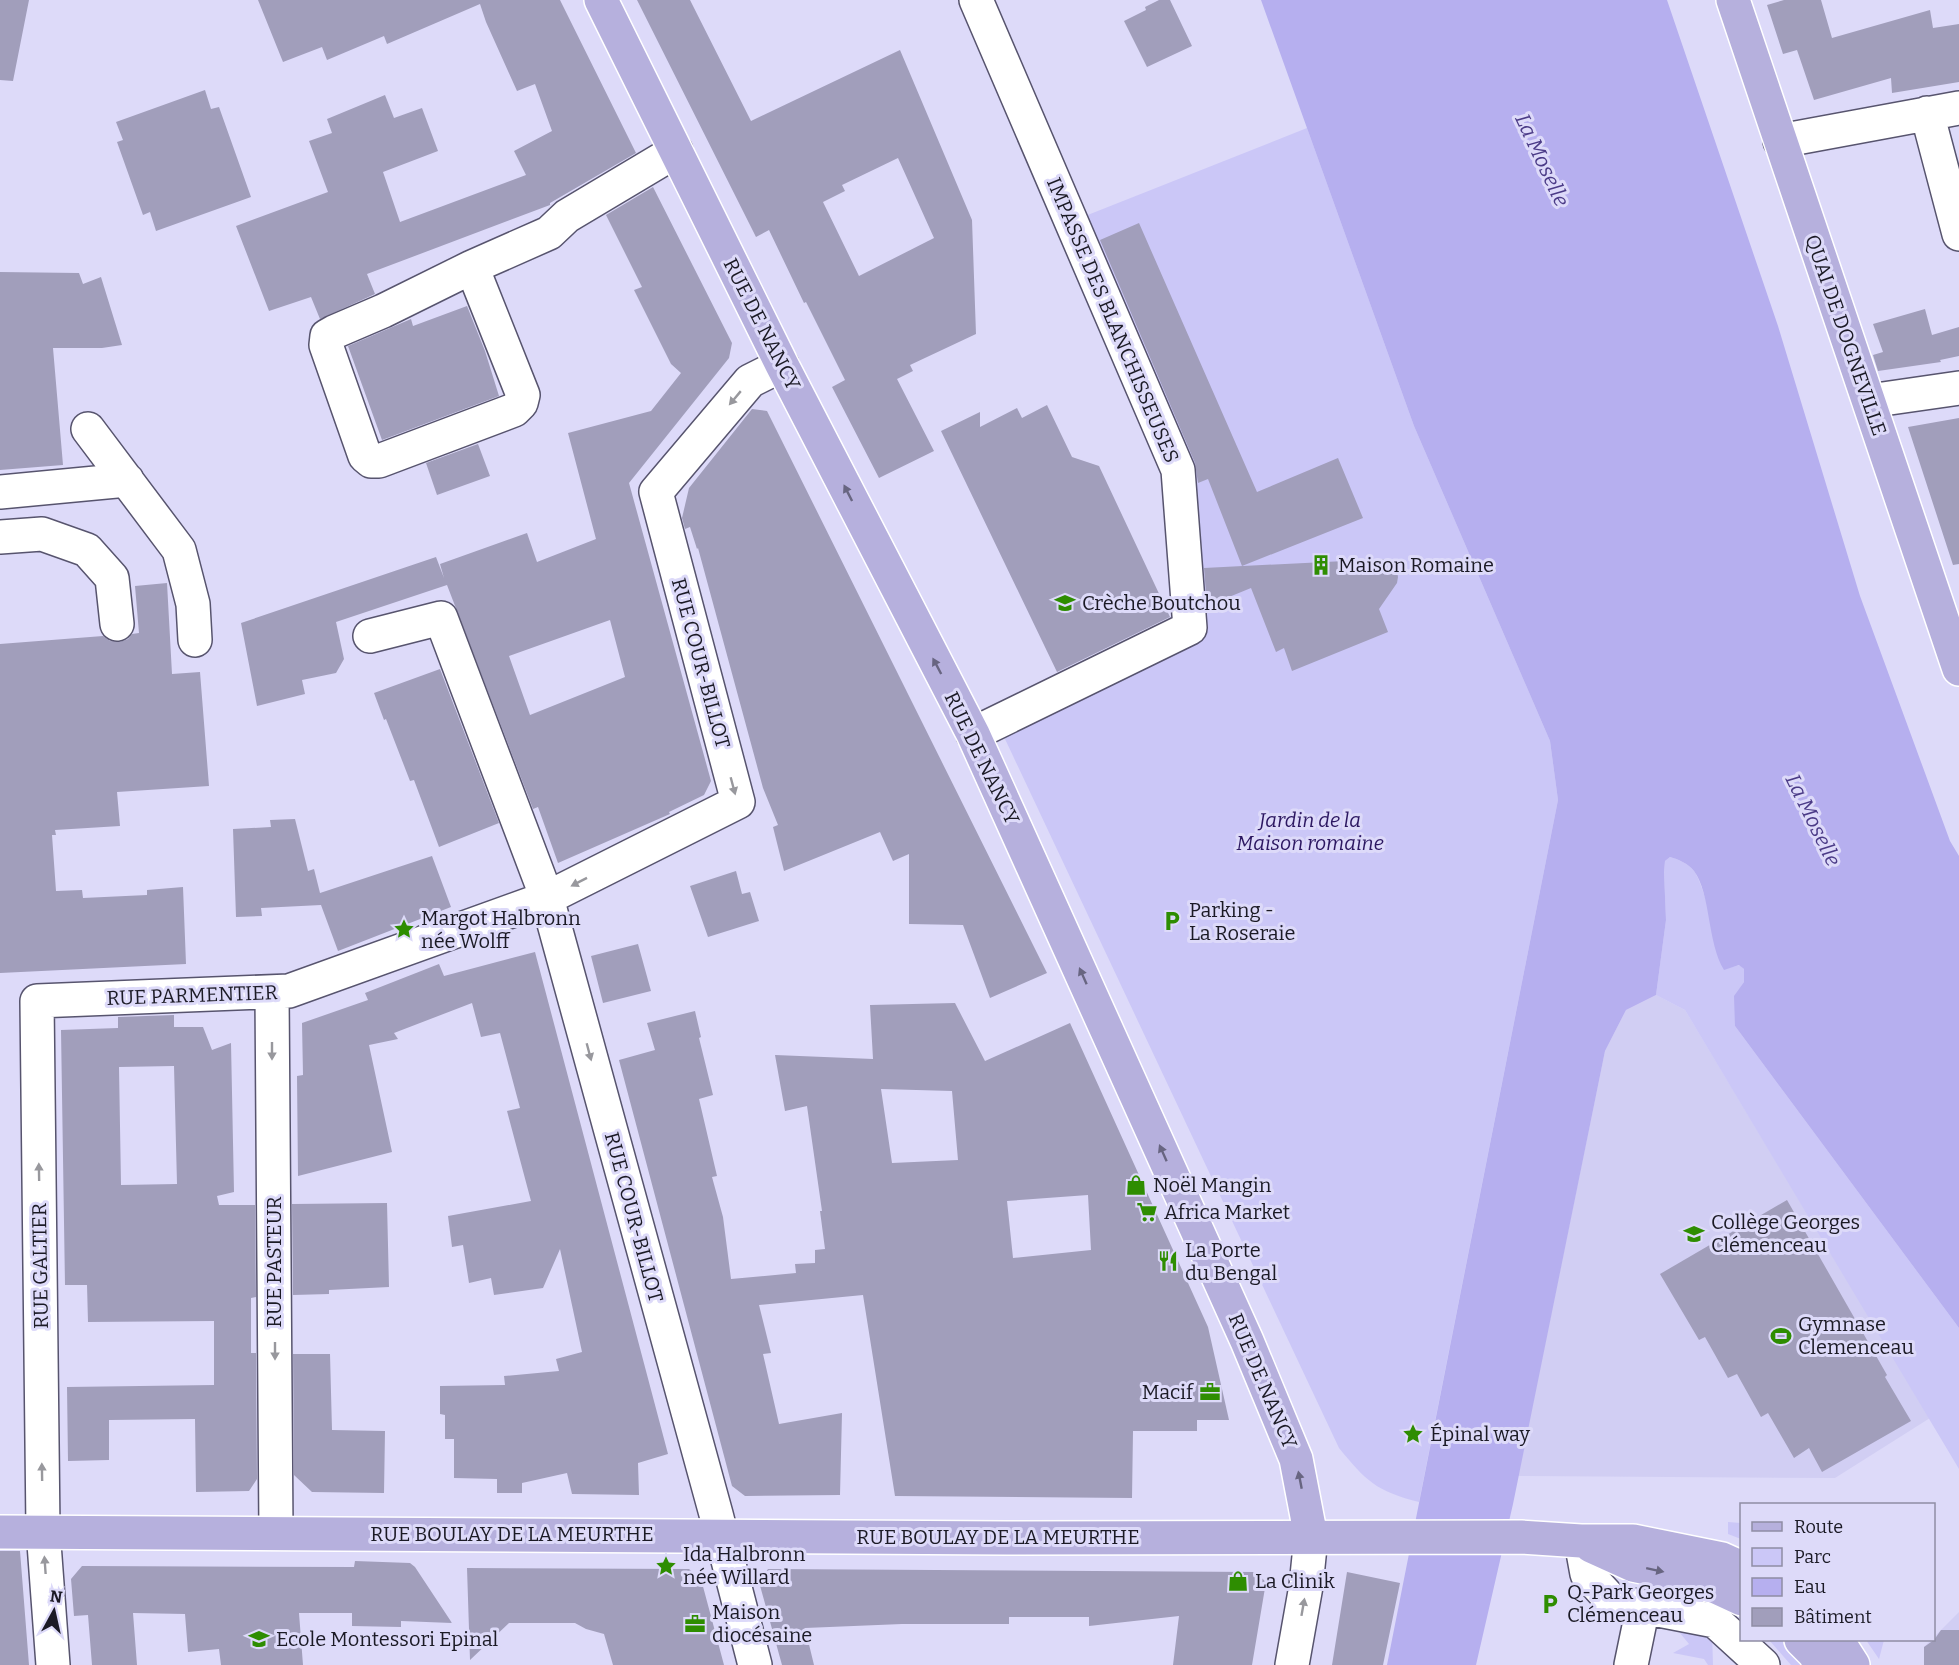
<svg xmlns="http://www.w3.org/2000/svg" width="1959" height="1665" font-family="Bitter,serif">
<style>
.built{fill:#d1cef3}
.green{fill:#cbc7f7}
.water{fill:#b6afef}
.building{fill:#a19ebb;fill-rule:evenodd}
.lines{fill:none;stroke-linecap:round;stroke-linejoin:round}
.minor-casing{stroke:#57546e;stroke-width:36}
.major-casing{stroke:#fff;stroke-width:36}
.minor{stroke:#fff;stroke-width:33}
.major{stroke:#b6b0dd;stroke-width:33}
.oneway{fill:#98989d}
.oneway2{fill:#686581}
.labels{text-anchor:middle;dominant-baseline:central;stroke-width:6;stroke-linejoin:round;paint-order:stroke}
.street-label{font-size:20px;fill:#1b1a25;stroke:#dddaf9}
.poi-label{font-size:20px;fill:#1b1a25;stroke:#dddaf9;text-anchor:start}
.park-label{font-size:20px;font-style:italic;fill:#2c1761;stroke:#dddaf9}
.water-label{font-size:21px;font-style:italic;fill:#4b3b87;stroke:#dddaf9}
</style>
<rect width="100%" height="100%" fill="#dddaf9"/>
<!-- built -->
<path class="built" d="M1656,995L1685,1010L1930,1418L1835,1478L1518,1476L1605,1051L1626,1010Z
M1959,1612V1665L1924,1647Z"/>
<!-- green -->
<path class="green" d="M1307,128L1414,426L1550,741L1558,800L1419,1502C1376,1491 1366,1481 1339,1448L997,722L1190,628L1178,470L1070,222Z
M1670,857C1678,859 1689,864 1694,871C1705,886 1718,948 1724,969L1740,965L1744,969V982L1735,996V1026L1959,1328V1469L1685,1010L1656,995L1666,920L1664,872L1665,861Z
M1728,1522L1741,1523V1539L1728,1534Z
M1679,1628L1712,1632L1713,1665H1708L1704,1659L1673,1653L1689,1644L1680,1633Z
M1769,1640H1791L1810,1665H1791Z
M1866,1640H1884L1879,1659Z"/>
<!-- water -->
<path class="water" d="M1261,0H1667L1778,326L1860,596L1950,841L1959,856V1328L1735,1026L1734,996L1744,982V969L1739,965L1724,970C1707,942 1711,894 1694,871C1689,864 1678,859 1670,857L1665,861L1664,872L1666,920L1656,995L1626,1010L1605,1051L1513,1504L1476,1665H1387L1558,800L1550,741L1414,426Z"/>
<!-- building -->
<path class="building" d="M0,0H29L13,81L0,80Z
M258,0H560L636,153L550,203V205L367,274L375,294L320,319L311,297L269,311L236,226L328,192L309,141L332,133L327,119L385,95L394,118L422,108L438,151L383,172L400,222L526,175L514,151L552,131L535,84L517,91L486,22L480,4L387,44L384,36L327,60L322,47L283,62Z
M637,0H690L751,121L900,50L972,220L976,334L910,365L913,371L897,379L934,451L879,478L832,387L845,380L806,302L804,303L769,230L756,237ZM898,158L934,238L859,276L823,202L845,191L842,185Z
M1159,0H1170L1192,46L1147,67L1124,21L1146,10L1145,7Z
M1784,0H1821L1832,38L1930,10L1933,28L1959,24V82L1892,93L1891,78L1814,100L1797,50L1783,54L1767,5Z
M205,90L211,109L219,107L251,197L156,231L150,212L143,215L117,142L123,140L116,122Z
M653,187L732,343L729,358L629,483L711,781L704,795L669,812L670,814L558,863L538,807L533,809L447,585L336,622L344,659L336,673L302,680L305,694L257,706L241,623L436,557L444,578L440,564L527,533L537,562L596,539L568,433L651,411L681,373L671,364L634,290L642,287L606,215ZM610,620L625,677L530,715L509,656Z
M1139,223L1257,492L1338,458L1363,518L1242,566L1208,479L1198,483L1195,463L1100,240Z
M0,272L79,273L83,284L101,277L122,345L102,348H53L63,465L0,470Z
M467,306L485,351L499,396L382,440L348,346L411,319L413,326Z
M1925,309L1932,335L1959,327V356L1940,360L1941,362L1878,371L1873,355L1883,352L1873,324Z
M1047,405L1072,457L1099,466L1170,617L1057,672L941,431L980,412V427L1017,408L1022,418Z
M752,409L767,411L1047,973L990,998L963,925L909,924V854L893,861L880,832L784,871L773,827L778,825L763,788L698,548L697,549L690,527L685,529L682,518L689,488Z
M1959,418V564L1953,565L1908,427Z
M478,444L490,476L437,495L426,463Z
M1385,559L1396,566L1398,577L1397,583L1379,609L1388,632L1292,671L1284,648L1276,652L1251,588L1207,606L1204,568Z
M167,583L172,674L200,672L209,786L117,792L120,826L55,830L56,835H52L56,891L82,890L83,898L147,895V890L183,887L186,964L0,973V644L103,636L110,641L120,642L128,639L132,634L139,633L135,586Z
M440,669L499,823L439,847L414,780L410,781L386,719L384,720L374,693Z
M295,819L308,871L314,869L320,893L432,856L451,907L338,951L321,905L261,908L262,916L236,917L233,829L271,827L270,820Z
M736,871L742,894L750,892L759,921L708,937L690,886Z
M638,944L651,991L603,1003L591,956Z
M535,952L668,1454L638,1463L639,1495L572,1494L567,1473L522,1483V1493H497V1479L454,1478V1439H445V1415L440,1414V1386L505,1385L504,1376L559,1371L556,1359L582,1352L560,1249L543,1288L494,1295L491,1278L469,1283L463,1245L452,1247L448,1216L531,1201L507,1111L520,1108L500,1033L481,1037L472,1003L394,1033L398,1039L369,1045L392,1152L298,1176L297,1076L303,1075L302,1023L368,1000L365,993L439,964L444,976Z
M955,1003L985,1061L1070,1023L1208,1327L1229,1420H1197V1431H1133L1132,1498L895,1496L863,1295L759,1305L771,1353L763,1354L779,1424L842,1413L840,1495L745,1496L732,1486L619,1060L655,1050L647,1023L695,1011L701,1037L699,1038L713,1095L699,1099L717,1176L712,1177L723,1217L731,1279L796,1273L795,1264L815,1263V1250L825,1249L820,1211H822L807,1106L785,1111L775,1055L873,1059L870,1005ZM881,1089L952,1091L958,1160L892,1163ZM1088,1195L1091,1250L1013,1258L1007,1201Z
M174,1015V1027H203L212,1050L231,1043L234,1192L217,1196L219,1205H255L256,1297L251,1298V1353H256L257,1479L249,1491L196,1492L195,1419L109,1420V1460L68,1461L67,1387L214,1385V1321L88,1322L87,1285H65L61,1030L118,1028V1017ZM174,1066L177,1184L121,1185L119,1067Z
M1787,1200L1887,1375L1885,1377L1911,1421L1822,1472L1809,1448L1794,1458L1768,1413L1761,1417L1737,1374L1728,1378L1705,1337L1699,1340L1660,1274Z
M387,1203L389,1287L329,1290V1294L293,1295L292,1204Z
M293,1354H330L332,1430L385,1431L384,1493L312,1492L294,1475Z
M0,1551H20L29,1665H0Z
M355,1561L410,1563L415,1567L452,1623L401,1621V1627L352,1626V1613H299L303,1665H221L219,1649L188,1652L185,1614L133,1613L137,1665H92L88,1615L74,1616L71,1579L82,1566L354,1567Z
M467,1568L689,1569L701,1579L724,1665H613L604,1634L586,1629L575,1623H509L470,1660Z
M768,1569L1255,1572L1266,1582L1252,1665H1173L1179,1616L1089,1626V1617H1009V1624H902L805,1628L814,1665H782L759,1582Z
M1347,1572L1400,1583L1383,1665H1332Z
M1941,1630H1959V1665H1924V1647L1934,1640Z"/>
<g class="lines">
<!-- minor casing -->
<g class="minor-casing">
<path id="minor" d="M1927,113L1959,234
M1780,141L1959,108
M472,267L523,395L521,403L514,410L379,461H371L365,456L326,345L327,336L334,332L383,311L472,267L549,233L567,216L676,151
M1869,401L1959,388
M88,429L179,550L193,604L195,640
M0,492L127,480
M0,537L42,534L87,550L112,578L117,624
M973,734L1190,628L1178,470L976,0
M272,992L276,1533
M1581,1541L1587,1574L1612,1601L1715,1621L1763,1665
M53,1665L43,1530L37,1001L289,991L547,898L441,618L370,636
M755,1665L716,1514L547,898L738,802L656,492L750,381L782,365
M1292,1665L1306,1586L1311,1537
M1631,1665L1643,1607"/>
</g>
<!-- major casing -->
<g class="major-casing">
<path id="major" d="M601,0L782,365L973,734L1247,1341L1296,1459L1311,1537
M1733,0L1959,669
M0,1532L1007,1538L1521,1537L1581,1541H1633L1722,1559L1742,1568
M1591,1546L1633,1565L1675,1574L1716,1587L1742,1599
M1801,1640L1814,1653L1821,1665
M1837,1640L1853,1665"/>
</g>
<!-- minor -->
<use href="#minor" class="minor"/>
<!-- major -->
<use href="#major" class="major"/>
</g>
<!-- one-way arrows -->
<defs><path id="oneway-solid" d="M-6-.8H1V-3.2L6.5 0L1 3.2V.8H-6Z" transform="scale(1.5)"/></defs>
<g class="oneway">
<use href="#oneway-solid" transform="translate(735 398) rotate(130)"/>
<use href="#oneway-solid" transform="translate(733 786) rotate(75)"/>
<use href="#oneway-solid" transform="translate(579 882) rotate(153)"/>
<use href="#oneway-solid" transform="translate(272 1051) rotate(90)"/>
<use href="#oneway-solid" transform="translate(589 1052) rotate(75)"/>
<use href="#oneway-solid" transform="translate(39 1172) rotate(-91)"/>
<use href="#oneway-solid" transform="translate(275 1351) rotate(90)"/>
<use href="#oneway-solid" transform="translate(42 1472) rotate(-91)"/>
<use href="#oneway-solid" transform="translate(45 1565) rotate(-94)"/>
<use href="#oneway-solid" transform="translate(1303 1607) rotate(-80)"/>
</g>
<g class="oneway2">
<use href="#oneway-solid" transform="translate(848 493) rotate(-117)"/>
<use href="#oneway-solid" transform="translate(937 666) rotate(-118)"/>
<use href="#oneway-solid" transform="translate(1083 976) rotate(-114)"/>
<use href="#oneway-solid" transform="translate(1163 1153) rotate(-114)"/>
<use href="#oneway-solid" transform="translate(1300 1480) rotate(-101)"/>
<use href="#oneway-solid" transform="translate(1655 1570) rotate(12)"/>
</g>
<!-- icons -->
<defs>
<g id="building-bare" transform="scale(1.62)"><path d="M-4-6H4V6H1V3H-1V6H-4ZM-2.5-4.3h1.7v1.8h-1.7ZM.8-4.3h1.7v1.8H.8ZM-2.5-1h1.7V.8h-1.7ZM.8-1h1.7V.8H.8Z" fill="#2e8d01" stroke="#dddaf9" stroke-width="2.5" paint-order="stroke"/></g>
<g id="school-bare" transform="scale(1.62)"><path d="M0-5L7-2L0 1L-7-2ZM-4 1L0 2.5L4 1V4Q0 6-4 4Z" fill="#2e8d01" stroke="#dddaf9" stroke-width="2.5" paint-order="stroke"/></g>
<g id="parking-bare" transform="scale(1.62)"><path d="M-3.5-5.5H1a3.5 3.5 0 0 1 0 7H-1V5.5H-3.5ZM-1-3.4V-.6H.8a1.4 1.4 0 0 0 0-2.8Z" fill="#2e8d01" stroke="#dddaf9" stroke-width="2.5" paint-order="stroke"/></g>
<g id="sight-bare" transform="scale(1.62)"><path d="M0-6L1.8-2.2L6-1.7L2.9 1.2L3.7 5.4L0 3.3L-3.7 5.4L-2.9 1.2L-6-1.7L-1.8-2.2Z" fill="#2e8d01" stroke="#dddaf9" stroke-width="2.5" paint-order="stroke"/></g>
<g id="shop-bare" transform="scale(1.62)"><path d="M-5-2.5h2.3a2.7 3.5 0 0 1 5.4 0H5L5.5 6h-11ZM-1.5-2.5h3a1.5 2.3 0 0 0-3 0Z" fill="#2e8d01" stroke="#dddaf9" stroke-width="2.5" paint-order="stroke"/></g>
<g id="supermarket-bare" transform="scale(1.62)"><path d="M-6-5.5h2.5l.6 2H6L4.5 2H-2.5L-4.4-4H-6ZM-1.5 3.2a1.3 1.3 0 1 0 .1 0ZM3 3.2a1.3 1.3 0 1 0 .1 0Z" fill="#2e8d01" stroke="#dddaf9" stroke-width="2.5" paint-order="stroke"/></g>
<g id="restaurant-bare" transform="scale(1.62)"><path d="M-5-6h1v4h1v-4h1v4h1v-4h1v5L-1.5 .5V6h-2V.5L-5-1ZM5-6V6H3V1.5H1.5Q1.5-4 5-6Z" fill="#2e8d01" stroke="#dddaf9" stroke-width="2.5" paint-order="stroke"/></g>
<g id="stadium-bare" transform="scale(1.62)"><path d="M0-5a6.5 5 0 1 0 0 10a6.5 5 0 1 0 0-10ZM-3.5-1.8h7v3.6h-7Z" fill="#2e8d01" stroke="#dddaf9" stroke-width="2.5" paint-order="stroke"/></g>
<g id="office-bare" transform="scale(1.62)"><path d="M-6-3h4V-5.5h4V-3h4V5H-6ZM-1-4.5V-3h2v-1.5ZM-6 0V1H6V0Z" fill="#2e8d01" stroke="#dddaf9" stroke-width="2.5" paint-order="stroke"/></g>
</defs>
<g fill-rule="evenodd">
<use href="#building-bare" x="1321" y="565"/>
<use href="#school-bare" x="1065" y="603"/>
<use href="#parking-bare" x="1172" y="921"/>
<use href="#sight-bare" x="404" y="929"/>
<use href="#shop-bare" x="1136" y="1185"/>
<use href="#supermarket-bare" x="1147" y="1212"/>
<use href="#school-bare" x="1694" y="1234"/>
<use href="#restaurant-bare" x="1168" y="1261"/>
<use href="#stadium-bare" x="1781" y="1336"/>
<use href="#office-bare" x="1210" y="1392"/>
<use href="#sight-bare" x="1413" y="1434"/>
<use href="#sight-bare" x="666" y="1566"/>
<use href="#shop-bare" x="1238" y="1581"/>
<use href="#parking-bare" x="1550" y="1604"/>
<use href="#office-bare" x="695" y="1624"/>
<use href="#school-bare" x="259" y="1639"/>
</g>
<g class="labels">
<!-- street labels -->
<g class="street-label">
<text transform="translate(1113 320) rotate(67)">IMPASSE DES BLANCHISSEUSES</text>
<text transform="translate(762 324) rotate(63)">RUE DE NANCY</text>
<text transform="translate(1846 335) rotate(71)">QUAI DE DOGNEVILLE</text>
<text transform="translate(701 663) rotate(75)">RUE COUR-BILLOT</text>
<text transform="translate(982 758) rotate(64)">RUE DE NANCY</text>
<text transform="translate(192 995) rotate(-2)">RUE PARMENTIER</text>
<text transform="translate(634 1217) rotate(75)">RUE COUR-BILLOT</text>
<text transform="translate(274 1262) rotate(-90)">RUE PASTEUR</text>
<text transform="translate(40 1266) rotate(-91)">RUE GALTIER</text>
<text transform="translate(1263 1381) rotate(67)">RUE DE NANCY</text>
<text x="512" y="1534">RUE BOULAY DE LA MEURTHE</text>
<text x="998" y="1537">RUE BOULAY DE LA MEURTHE</text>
</g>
<!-- poi labels -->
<g class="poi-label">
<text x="1338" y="565">Maison Romaine</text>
<text x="1082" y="603">Crèche Boutchou</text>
<text x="1189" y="910">Parking -<tspan x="1189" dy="23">La Roseraie</tspan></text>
<text x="421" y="918">Margot Halbronn<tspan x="421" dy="23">née Wolff</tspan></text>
<text x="1153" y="1185">Noël Mangin</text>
<text x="1164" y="1212">Africa Market</text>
<text x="1711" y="1222">Collège Georges<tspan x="1711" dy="23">Clémenceau</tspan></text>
<text x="1185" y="1250">La Porte<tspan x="1185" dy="23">du Bengal</tspan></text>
<text x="1798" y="1324">Gymnase<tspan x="1798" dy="23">Clemenceau</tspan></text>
<text x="1193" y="1392" text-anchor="end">Macif</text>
<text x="1430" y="1434">Épinal way</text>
<text x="683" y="1554">Ida Halbronn<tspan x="683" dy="23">née Willard</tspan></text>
<text x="1255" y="1581">La Clinik</text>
<text x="1567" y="1592">Q-Park Georges<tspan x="1567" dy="23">Clémenceau</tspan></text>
<text x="712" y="1612">Maison<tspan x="712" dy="23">diocésaine</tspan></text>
<text x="276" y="1639">Ecole Montessori Epinal</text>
</g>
<!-- park labels -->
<g class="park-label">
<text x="1310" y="820">Jardin de la<tspan x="1310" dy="23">Maison romaine</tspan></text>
</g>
<!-- water labels -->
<g class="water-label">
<text transform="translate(1542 160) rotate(65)">La Moselle</text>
<text transform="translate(1813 820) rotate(64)">La Moselle</text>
</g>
</g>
<!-- legend -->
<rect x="1740" y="1503" width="195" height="138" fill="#dddaf9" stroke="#8f8da4" stroke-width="1.5"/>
<rect x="1752" y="1522" width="30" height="9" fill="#b6b0dd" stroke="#8f8da4" stroke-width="1.5"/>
<text x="1794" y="1533" font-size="18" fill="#1b1a25">Route</text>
<rect x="1752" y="1548" width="30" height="18" fill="#cbc7f7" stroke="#8f8da4" stroke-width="1.5"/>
<text x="1794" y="1563" font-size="18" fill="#1b1a25">Parc</text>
<rect x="1752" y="1578" width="30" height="18" fill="#b6afef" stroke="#8f8da4" stroke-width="1.5"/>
<text x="1794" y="1593" font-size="18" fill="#1b1a25">Eau</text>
<rect x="1752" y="1608" width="30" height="18" fill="#a19ebb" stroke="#8f8da4" stroke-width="1.5"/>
<text x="1794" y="1623" font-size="18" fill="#1b1a25">Bâtiment</text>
<!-- north arrow -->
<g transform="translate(54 1611) rotate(8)" stroke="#dddaf9" stroke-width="4.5" paint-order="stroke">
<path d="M0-4.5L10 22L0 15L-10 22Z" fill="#1b1a25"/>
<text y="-9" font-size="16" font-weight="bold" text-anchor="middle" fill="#1b1a25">N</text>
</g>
</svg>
